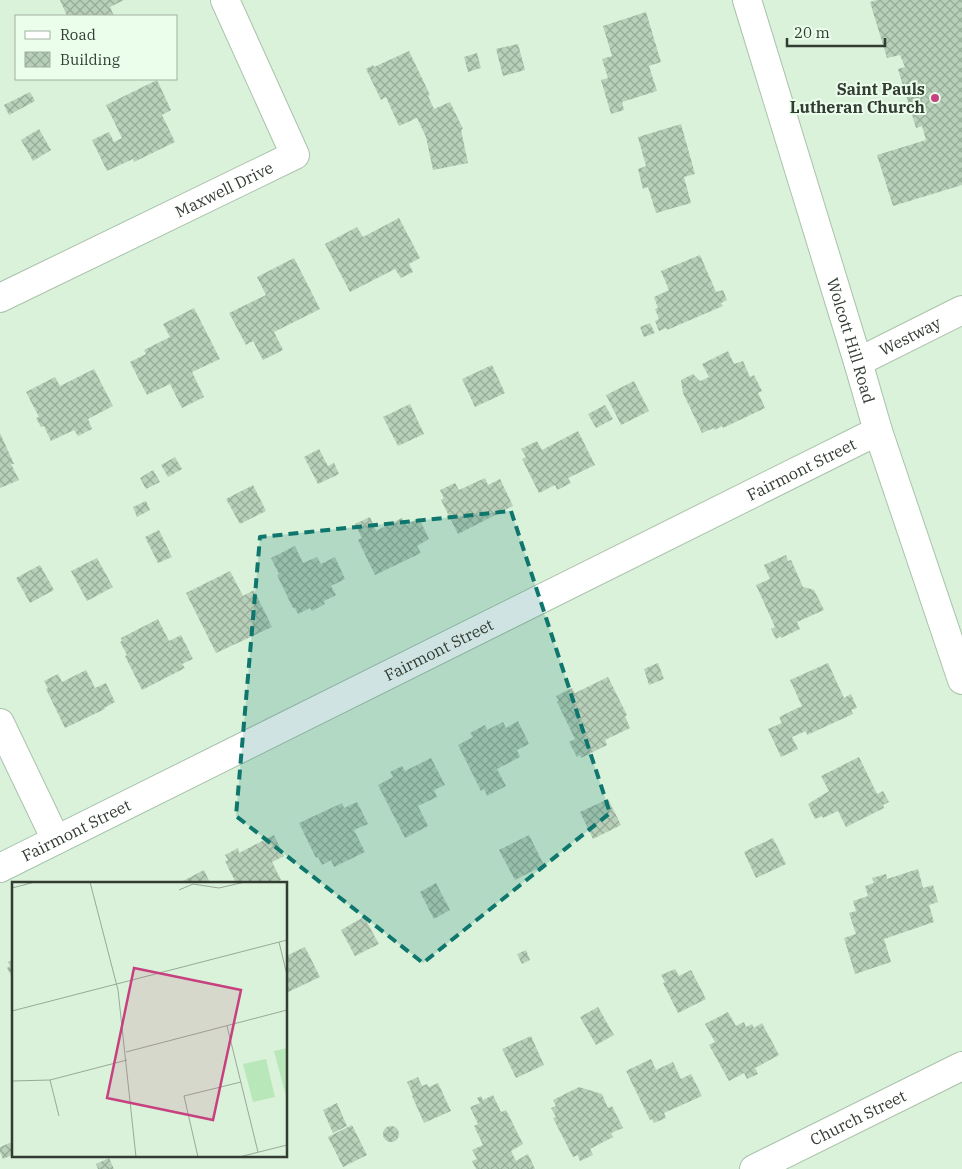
<svg xmlns="http://www.w3.org/2000/svg" width="962" height="1169" font-family="'IBM Plex Serif',serif">
<style>
.building{fill:url(#building-cross-hatch)}
.lines{fill:none;stroke-linecap:round;stroke-linejoin:round}
.minor-casing{stroke:#aac2ab;stroke-width:30}
.minor{stroke:#fff;stroke-width:28}
.marked{fill:#0f766e;fill-opacity:0.2;stroke:#0f766e;stroke-width:4;stroke-dasharray:10 6;stroke-linejoin:round}
.poi-dot{fill:#c7407f;stroke:#eafeeb;stroke-width:2}
.labels{text-anchor:middle;dominant-baseline:central;stroke-width:4;stroke-linejoin:round;paint-order:stroke}
.poi-label{font-size:16px;font-weight:bold;fill:#333c33;stroke:#eafeeb;text-anchor:end}
.street-label{font-size:16px;fill:#333c33;stroke:#eafeeb}
.inset-road{fill:none;stroke:#97a997;stroke-width:1}
.view{fill:#c7407f;fill-opacity:0.15;stroke:#c7407f;stroke-width:2.5}
.inset-edge{fill:none;stroke:#333c33;stroke-width:2.5}
</style>
<defs>
<pattern id="building-cross-hatch" width="8" height="8" patternUnits="userSpaceOnUse" patternTransform="scale(1.25)"><rect width="8" height="8" fill="#b8d0b9"/><path d="M0 0l8 8M0 8l8-8" fill="none" stroke="#96aa97"/></pattern>
</defs>
<rect width="100%" height="100%" fill="#daf2da"/>
<!-- building -->
<path class="building" d="M60,0H124L110,7L114,16H67Z
M877,0H962V185L893,206L877,155L926,140L922,126L916,128L898,69L905,67L900,55L887,58L870,2Z
M646,12L661,62L649,66L657,91L622,102L624,110L611,114L601,80L608,78L602,59L612,56L603,26Z
M518,44L525,70L503,76L496,49Z
M409,51L430,95L428,96L434,109L450,102L463,129L461,130L468,163L433,170L426,137L417,118L399,126L386,97L381,100L366,69L373,65L374,67Z
M477,53L481,68L468,72L464,57Z
M157,80L171,110L162,115L175,142L134,162L133,159L107,171L92,140L109,132L114,142L122,138L106,105Z
M30,92L35,101L9,115L4,105Z
M681,124L695,174L684,177L691,203L656,213L648,187L643,189L638,169L646,166L638,137Z
M39,129L51,150L33,161L21,140Z
M399,218L420,258L409,264L413,272L401,278L395,269L350,292L325,244L357,227L363,237Z
M700,255L716,292L723,290L727,300L721,303L723,306L667,330L666,328L659,331L655,321L659,319L655,309L658,308L654,297L669,290L661,271Z
M294,258L320,309L274,332L283,350L263,360L253,341L246,345L229,313L266,295L257,277Z
M194,308L220,359L192,372L204,397L182,408L170,384L147,395L130,362L146,354L144,350L170,337L163,324Z
M650,323L655,333L644,337L640,327Z
M728,351L734,364L743,361L750,377L754,375L762,391L758,393L765,408L723,428L722,426L715,430L714,428L702,433L683,393L681,380L693,374L700,381L709,377L702,364Z
M492,365L505,393L475,407L462,379Z
M94,369L113,406L88,419L92,429L78,436L74,430L51,441L44,426L41,427L36,418L39,417L26,392L55,377L60,386Z
M634,381L649,411L621,425L606,395Z
M410,404L424,434L398,446L383,417Z
M605,405L613,419L596,428L588,414Z
M578,431L595,465L568,478L571,483L557,490L555,485L539,493L522,459L526,457L521,449L537,441L542,450Z
M0,433L14,464H11L19,480L0,488Z
M319,449L328,466L334,463L339,474L318,484L304,457Z
M175,457L182,469L168,477L161,465Z
M153,470L160,482L146,489L140,478Z
M485,478L488,485L500,479L513,506L458,534L441,500L444,498L440,490L455,483L459,490Z
M253,485L266,511L240,524L226,499Z
M146,501L150,510L137,517L133,507Z
M370,517L376,531L402,518L406,525L419,518L429,539L417,546L421,553L375,575L358,540L362,538L355,524Z
M159,530L172,557L158,563L145,537Z
M295,546L303,563L317,557L321,564L335,557L345,579L331,586L336,595L324,601L325,604L312,611L310,608L298,614L295,608H293L277,575L279,574L271,558Z
M786,555L788,561L791,560L803,587L814,590L824,610L797,622L800,629L781,638V636L776,639L771,629L775,627L756,585L770,579L764,565Z
M97,558L113,587L87,601L71,571Z
M40,565L54,590L30,603L16,578Z
M230,571L243,596L254,590L272,627L216,653L186,593Z
M158,619L169,641L181,635L193,659L182,664L185,668L142,690L125,656L127,655L120,642L122,641L121,638Z
M658,663L664,679L649,685L644,669Z
M828,663L844,698L851,694L857,708L851,710L853,714L807,735L806,731L792,737L798,749L781,757L768,729L782,723L779,717L802,706L790,680Z
M86,670L95,688L106,683L115,702L104,708L105,709L65,728L46,689L48,688L44,681L58,674L62,682Z
M608,677L627,715L625,716L630,728L605,740L607,745L581,758L580,755L577,757L569,742L575,739L557,702L559,701L556,696L572,688L575,693Z
M518,721L529,744L517,750L520,757L497,769L506,786L487,796L484,789L481,791L458,745L473,737L470,733L485,725L487,730L503,722L506,728Z
M859,757L877,794L883,791L889,802L883,805L884,808L846,827L838,811L823,818L822,816L815,819L808,804L829,791L821,776Z
M431,758L445,785L434,790L437,797L418,806L428,826L405,838L378,785L393,777L390,772L402,766L405,771Z
M608,799L621,825L593,839L580,812Z
M357,802L368,824L354,830L365,852L334,867L331,860L322,865L318,857L316,858L299,823L342,803L344,808Z
M274,835L284,856L272,862L281,880L274,883H236L225,861L228,860L225,855L238,848L239,853Z
M529,835L544,865L515,880L499,850Z
M773,838L786,864L756,878L744,852Z
M918,869L923,888L933,885L938,902L929,905L934,922L884,939L891,962L855,974L844,938L856,934L849,913L856,911L853,901L868,896L865,886L874,883L872,878L886,874L887,879Z
M204,870L210,883H179Z
M436,883L450,910L434,919L420,892Z
M364,917L379,944L355,956L341,930Z
M305,947L320,977L286,993V956Z
M526,950L530,960L522,964L517,954Z
M14,959V981L7,968L10,966L8,962Z
M675,969L679,976L691,970L706,999L678,1013L663,983L665,982L661,975Z
M598,1007L614,1035L596,1045L580,1017Z
M728,1012L736,1026L744,1022L746,1027L752,1024L754,1028L762,1023L779,1055L755,1068L758,1074L747,1079L744,1073L729,1081L709,1045L715,1042L705,1024Z
M531,1036L544,1065L516,1078L502,1049Z
M651,1059L656,1070L673,1062L681,1079L691,1074L702,1096L664,1113L666,1118L654,1123L652,1119L650,1120L626,1071Z
M418,1077L422,1086L427,1084L429,1087L438,1083L451,1111L424,1123L412,1096L413,1095L407,1082Z
M579,1087L602,1094L608,1108L612,1106L623,1128L611,1133L613,1137L590,1149L593,1155L580,1161L578,1155L573,1157L553,1118L556,1117L551,1108L556,1106L553,1100Z
M493,1095L501,1112L506,1110L523,1144L511,1151L516,1161L528,1154L535,1169H476L472,1161L477,1159L472,1150L483,1145L474,1126L478,1124L470,1107L480,1103L477,1098L481,1096L483,1100Z
M337,1103L347,1126L333,1133L323,1110Z
M352,1125L367,1155L343,1167L328,1137Z
M383 1134a8 8 0 1 1 16 0a8 8 0 1 1-16 0Z
M12,1142L14,1146V1154L3,1159L0,1152V1147Z
M109,1158L114,1169H98L96,1164Z"/>
<g class="lines">
<!-- minor casing -->
<g class="minor-casing">
<g id="minor">
<path id="s1" d="M747,0L858,362L878,431L962,680"/>
<path id="s2" d="M0,298L295,155L225,0"/>
<path id="s3" d="M858,362L962,310"/>
<path d="M0,723L56,840"/>
<path id="s4" d="M0,868L878,431"/>
<path id="s5" d="M754,1169L962,1066"/>
</g>
</g>
<!-- minor -->
<use href="#minor" class="minor"/>
</g>
<!-- marked area -->
<path class="marked" d="M511,511L610,813L423,963L236,816L260,537Z"/>
<!-- markers -->
<circle class="poi-dot" cx="935" cy="98" r="5"/>
<g class="labels">
<!-- poi labels -->
<g class="poi-label">
<text x="925" y="89">Saint Pauls<tspan x="925" dy="18">Lutheran Church</tspan></text>
</g>
<!-- street labels -->
<g class="street-label">
<text stroke="none"><textPath href="#s2" startOffset="249">Maxwell Drive</textPath></text>
<text stroke="none"><textPath href="#s3" startOffset="58">Westway</textPath></text>
<text stroke="none"><textPath href="#s1" startOffset="356">Wolcott Hill Road</textPath></text>
<text stroke="none"><textPath href="#s4" startOffset="895">Fairmont Street</textPath></text>
<text stroke="none"><textPath href="#s4" startOffset="490">Fairmont Street</textPath></text>
<text stroke="none"><textPath href="#s4" startOffset="85">Fairmont Street</textPath></text>
<text stroke="none"><textPath href="#s5" startOffset="116">Church Street</textPath></text>
</g>
</g>
<!-- overview -->
<g transform="translate(12 882)">
<rect width="275" height="275" fill="#daf2da"/>
<path d="M275,166V218L262,169ZM254,177L263,215L241,220L231,182Z" fill="#b8e7ba"/>
<path class="inset-road" d="M78,0L106,108L124,275M0,6L23,0M167,8L181,2L207,6L233,0M267,60L275,93M0,129L275,58M215,144L246,270M114,170L275,128M38,198L47,234M0,199L38,198L115,178M186,275L172,214L229,200M227,275L275,263"/>
<path class="view" d="M122,86L229,108L201,238L95,216Z"/>
<rect width="275" height="275" class="inset-edge"/>
</g>
<!-- legend -->
<rect x="15" y="15" width="162" height="65" fill="#eafeeb" stroke="#a1b0a1"/>
<rect x="25" y="31" width="25" height="8" fill="#ffffff" stroke="#a1b0a1"/>
<text x="60" y="40" font-size="15" fill="#333c33">Road</text>
<rect x="25" y="52" width="25" height="15" fill="url(#building-cross-hatch)" stroke="#a1b0a1"/>
<text x="60" y="65" font-size="15" fill="#333c33">Building</text>
<!-- scale -->
<path d="M787 38v8h98v-8" fill="none" stroke="#333c33" stroke-width="2.5"/>
<text x="794" y="38" font-size="15" fill="#333c33" stroke="#eafeeb" stroke-width="4" paint-order="stroke">20 m</text>
</svg>
